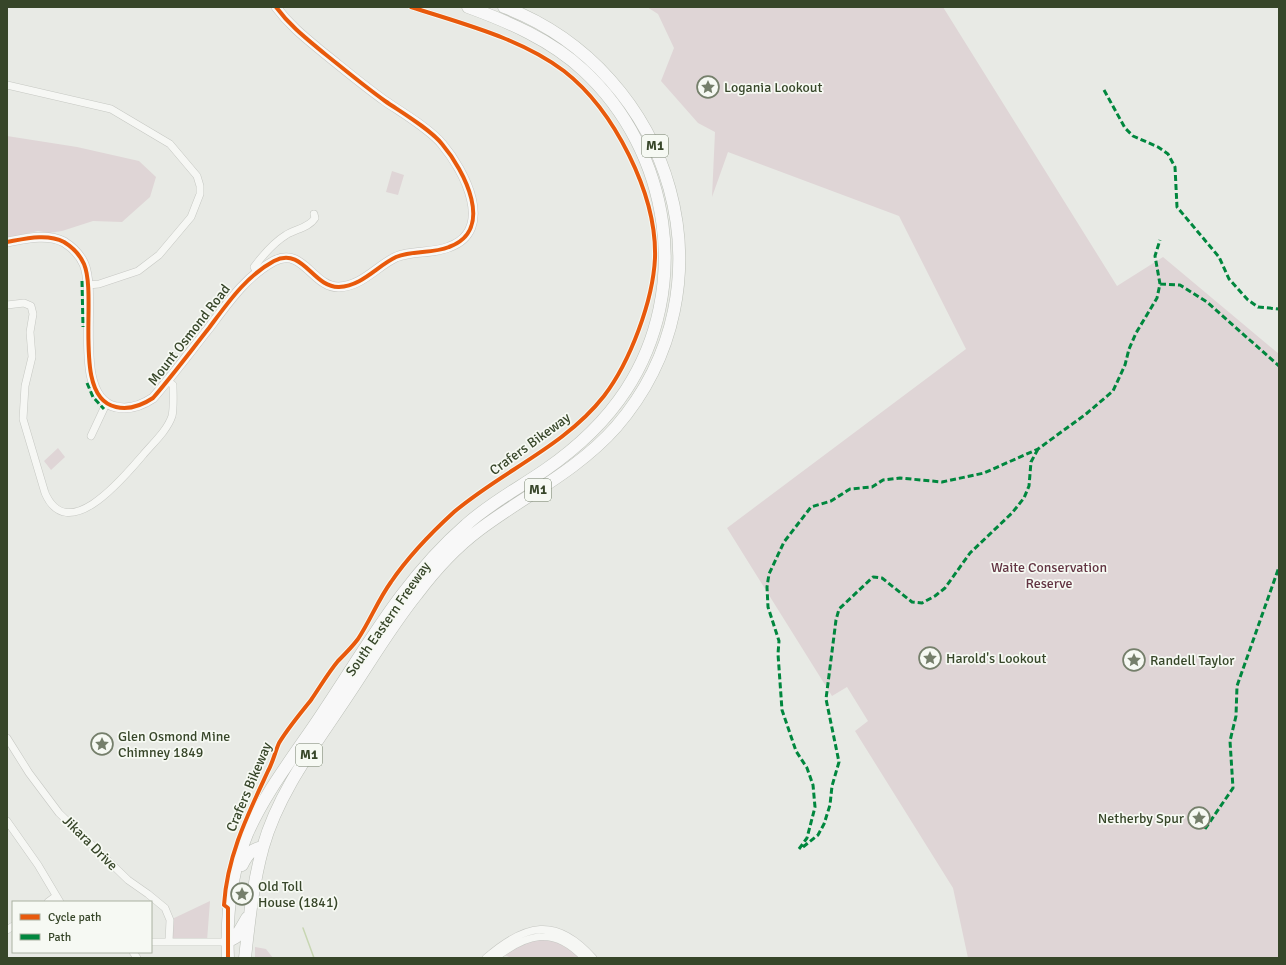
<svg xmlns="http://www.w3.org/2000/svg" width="1286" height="965" font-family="Signika,sans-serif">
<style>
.green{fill:#dfd5d6}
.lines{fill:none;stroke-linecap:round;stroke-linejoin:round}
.stream{stroke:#c7d6b2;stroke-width:1.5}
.street-casing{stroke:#c6c8c3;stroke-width:8}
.secondary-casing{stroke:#c6c8c3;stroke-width:10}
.highway-casing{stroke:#bbbfb7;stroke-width:13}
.street{stroke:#f6f7f4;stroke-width:7}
.secondary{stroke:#f8f8f8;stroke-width:9}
.highway{stroke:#f8f8f8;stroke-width:12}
.quiet{stroke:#00873e;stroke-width:3;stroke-dasharray:6 3;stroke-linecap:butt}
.cycleway-casing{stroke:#f6f9f3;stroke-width:6}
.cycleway{stroke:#e8590c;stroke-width:4}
.labels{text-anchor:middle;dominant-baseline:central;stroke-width:3.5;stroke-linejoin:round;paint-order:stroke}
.shield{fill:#f6f9f3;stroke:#707c66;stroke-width:1}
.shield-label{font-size:13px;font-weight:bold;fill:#374629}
.poi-label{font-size:14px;fill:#374629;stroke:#f6f9f3;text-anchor:start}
.street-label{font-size:14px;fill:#374629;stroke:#f6f9f3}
.park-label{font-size:14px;fill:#633543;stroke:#f6f9f3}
</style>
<rect width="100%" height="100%" fill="#e8eae5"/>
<!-- green -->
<path class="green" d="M647,7H943L1117,286L1163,257L1279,354V958H968L953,888L855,731L868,721L847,687L832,696L727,528L966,349L899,216L728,152L712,197L715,132L698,123L661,81L674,48L658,14Z
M7,136L77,147L139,161L156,177L150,197L122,222L93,221L62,231L49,233L38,231L7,238Z
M392,171L404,175L398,195L386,192Z
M58,448L65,457L51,470L44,461Z
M210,901L207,941H169L170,920Z
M550,930L590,955L588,958H512L494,951L502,945Z
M255,947L266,949L273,958H255Z"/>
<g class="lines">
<!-- stream -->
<path class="stream" d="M303,928L314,958"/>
<!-- street casing -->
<g class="street-casing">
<path id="street" d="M7,85L111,109L170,144L197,176L200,186V194L191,217L159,255L138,271L99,284L88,285
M257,273L254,267C263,255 273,243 286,235C295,229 309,228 315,218L314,214
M7,305L24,303L31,306L33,314L30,332L32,357L25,386L23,419L45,493C68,546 124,477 143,455C152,444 167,431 172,416C174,407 173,394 173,385L168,381
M91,436L106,404
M7,738L29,773L59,813L128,880L148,894L165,908L170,920L169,941
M7,821L38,865L60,902
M48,902L56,896
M7,930L13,926
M151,942H227
M133,952L137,958
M486,958C525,924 556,916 593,958
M495,958C527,934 553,925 584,958"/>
</g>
<!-- secondary casing -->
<g class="secondary-casing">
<path id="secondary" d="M7,242C24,239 47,233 64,242C72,247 80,255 84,264C98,297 71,398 116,407C129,410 141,406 153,398C172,376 190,352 209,328C227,304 246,276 274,261C303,246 313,288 339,287C362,286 377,266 396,257C413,250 432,254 449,247C496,230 464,170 442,144C430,129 401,112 385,101C364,86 345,70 325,54C307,39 290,26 276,7"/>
</g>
<!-- highway casing -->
<g class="highway-casing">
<path id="highway" d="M242,865C247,855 251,849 263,847
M227,942L236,937L247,918
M228,958C226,916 231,873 247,834C266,790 298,751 324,711C368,645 405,578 466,525C490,503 519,488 545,470C577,448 605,422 626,390C692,289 671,151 583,70C551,40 509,22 468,7
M245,958C249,921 253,883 263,847C279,790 318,741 350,692C372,659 392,625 417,594C435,570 455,548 479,530C524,496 577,471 616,427C738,286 674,72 504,7"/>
</g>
<!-- street -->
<use href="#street" class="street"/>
<!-- secondary -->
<use href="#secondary" class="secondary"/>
<!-- highway -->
<use href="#highway" class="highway"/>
<!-- quiet -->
<path class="quiet" d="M1104,90L1125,128L1133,136L1158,147L1168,154L1175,167L1177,207L1219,257L1229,279L1248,300L1258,307L1279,309
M82,281L83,327
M1160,284L1180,285L1207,302L1279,366
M87,383L93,397L104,409
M1205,829L1233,788L1230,741L1236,716L1237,686L1279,567
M803,847L818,835L824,824L830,805L832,786L839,762L826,699L836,620L839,609L873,577L882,578L912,602L922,603L935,596L945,588L970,553L1012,513L1024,498L1029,486L1031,462L1038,449
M799,849L807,838L815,807L813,785L807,768L796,751L782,710L778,654L779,641L768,607L767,587L769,574L784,542L811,507L831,501L850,489L872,487L883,480L900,478L942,482L984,473L1038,449L1086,414L1113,391L1125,365L1129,349L1136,333L1157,298L1160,284L1155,256L1160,240"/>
<!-- cycleway casing -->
<g class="cycleway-casing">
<path id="cycleway" d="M7,242C24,239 47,233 64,242C72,247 80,255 84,264C98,297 71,398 116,407C129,410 141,406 153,398C172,376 190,352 209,328C227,304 246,276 274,261C303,246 313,288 339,287C362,286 377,266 396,257C413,250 432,254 449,247C496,230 464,170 442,144C430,129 401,112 385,101C364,86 345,70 325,54C307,39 290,26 276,7
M228,958V908L224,905C227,856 248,814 268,771C273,762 275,752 279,743C288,728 300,714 311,700C320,687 328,673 338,661C345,654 352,647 358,639C370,621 378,600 391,582C408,557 431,533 454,512C502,471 564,447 604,396C630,362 653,301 655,258C657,194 614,110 564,71C520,38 463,24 411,7"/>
</g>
<!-- cycleway -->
<use href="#cycleway" class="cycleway"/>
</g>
<!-- icons -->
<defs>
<g id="sight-ring" transform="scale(1.15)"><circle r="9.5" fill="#f6f9f3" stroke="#757f6b" stroke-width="1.5"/><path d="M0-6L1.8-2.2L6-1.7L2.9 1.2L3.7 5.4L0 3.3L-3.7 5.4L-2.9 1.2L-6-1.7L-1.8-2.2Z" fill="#757f6b"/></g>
</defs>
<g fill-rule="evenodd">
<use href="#sight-ring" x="708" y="87"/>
<use href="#sight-ring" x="930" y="658"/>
<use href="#sight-ring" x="1134" y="660"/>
<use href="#sight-ring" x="102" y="744"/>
<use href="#sight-ring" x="1199" y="818"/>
<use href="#sight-ring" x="242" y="894"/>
</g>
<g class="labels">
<!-- shield labels -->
<g class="shield">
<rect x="642" y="135" width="26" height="22" rx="3"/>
<rect x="525" y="479" width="26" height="22" rx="3"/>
<rect x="296" y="744" width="26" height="22" rx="3"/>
</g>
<g class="shield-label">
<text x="655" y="146">M1</text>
<text x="538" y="490">M1</text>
<text x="309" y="755">M1</text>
</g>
<!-- poi labels -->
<g class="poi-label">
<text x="724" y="87">Logania Lookout</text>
<text x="946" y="658">Harold's Lookout</text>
<text x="1150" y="660">Randell Taylor</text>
<text x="118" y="736">Glen Osmond Mine<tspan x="118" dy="16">Chimney 1849</tspan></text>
<text x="1184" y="818" text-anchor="end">Netherby Spur</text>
<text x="258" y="886">Old Toll<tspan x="258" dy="16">House (1841)</tspan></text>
</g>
<!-- street labels -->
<g class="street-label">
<text transform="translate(189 335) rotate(-52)">Mount Osmond Road</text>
<text transform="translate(530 444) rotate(-36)">Crafers Bikeway</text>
<text transform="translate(388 619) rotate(-55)">South Eastern Freeway</text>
<text transform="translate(249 787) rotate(-67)">Crafers Bikeway</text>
<text transform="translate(90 843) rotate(45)">Jikara Drive</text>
</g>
<!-- park labels -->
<g class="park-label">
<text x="1049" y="567">Waite Conservation<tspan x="1049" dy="16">Reserve</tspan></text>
</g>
</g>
<!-- border -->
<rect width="1286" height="965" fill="none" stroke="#374629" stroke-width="16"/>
<!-- legend -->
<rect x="12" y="901" width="140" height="52" fill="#f6f9f3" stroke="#aab1a2"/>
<rect x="20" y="914" width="20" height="6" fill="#e8590c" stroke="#aab1a2"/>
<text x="48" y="921" font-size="12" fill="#374629">Cycle path</text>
<rect x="20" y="934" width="20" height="6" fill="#00873e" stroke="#aab1a2"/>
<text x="48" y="941" font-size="12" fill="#374629">Path</text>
</svg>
